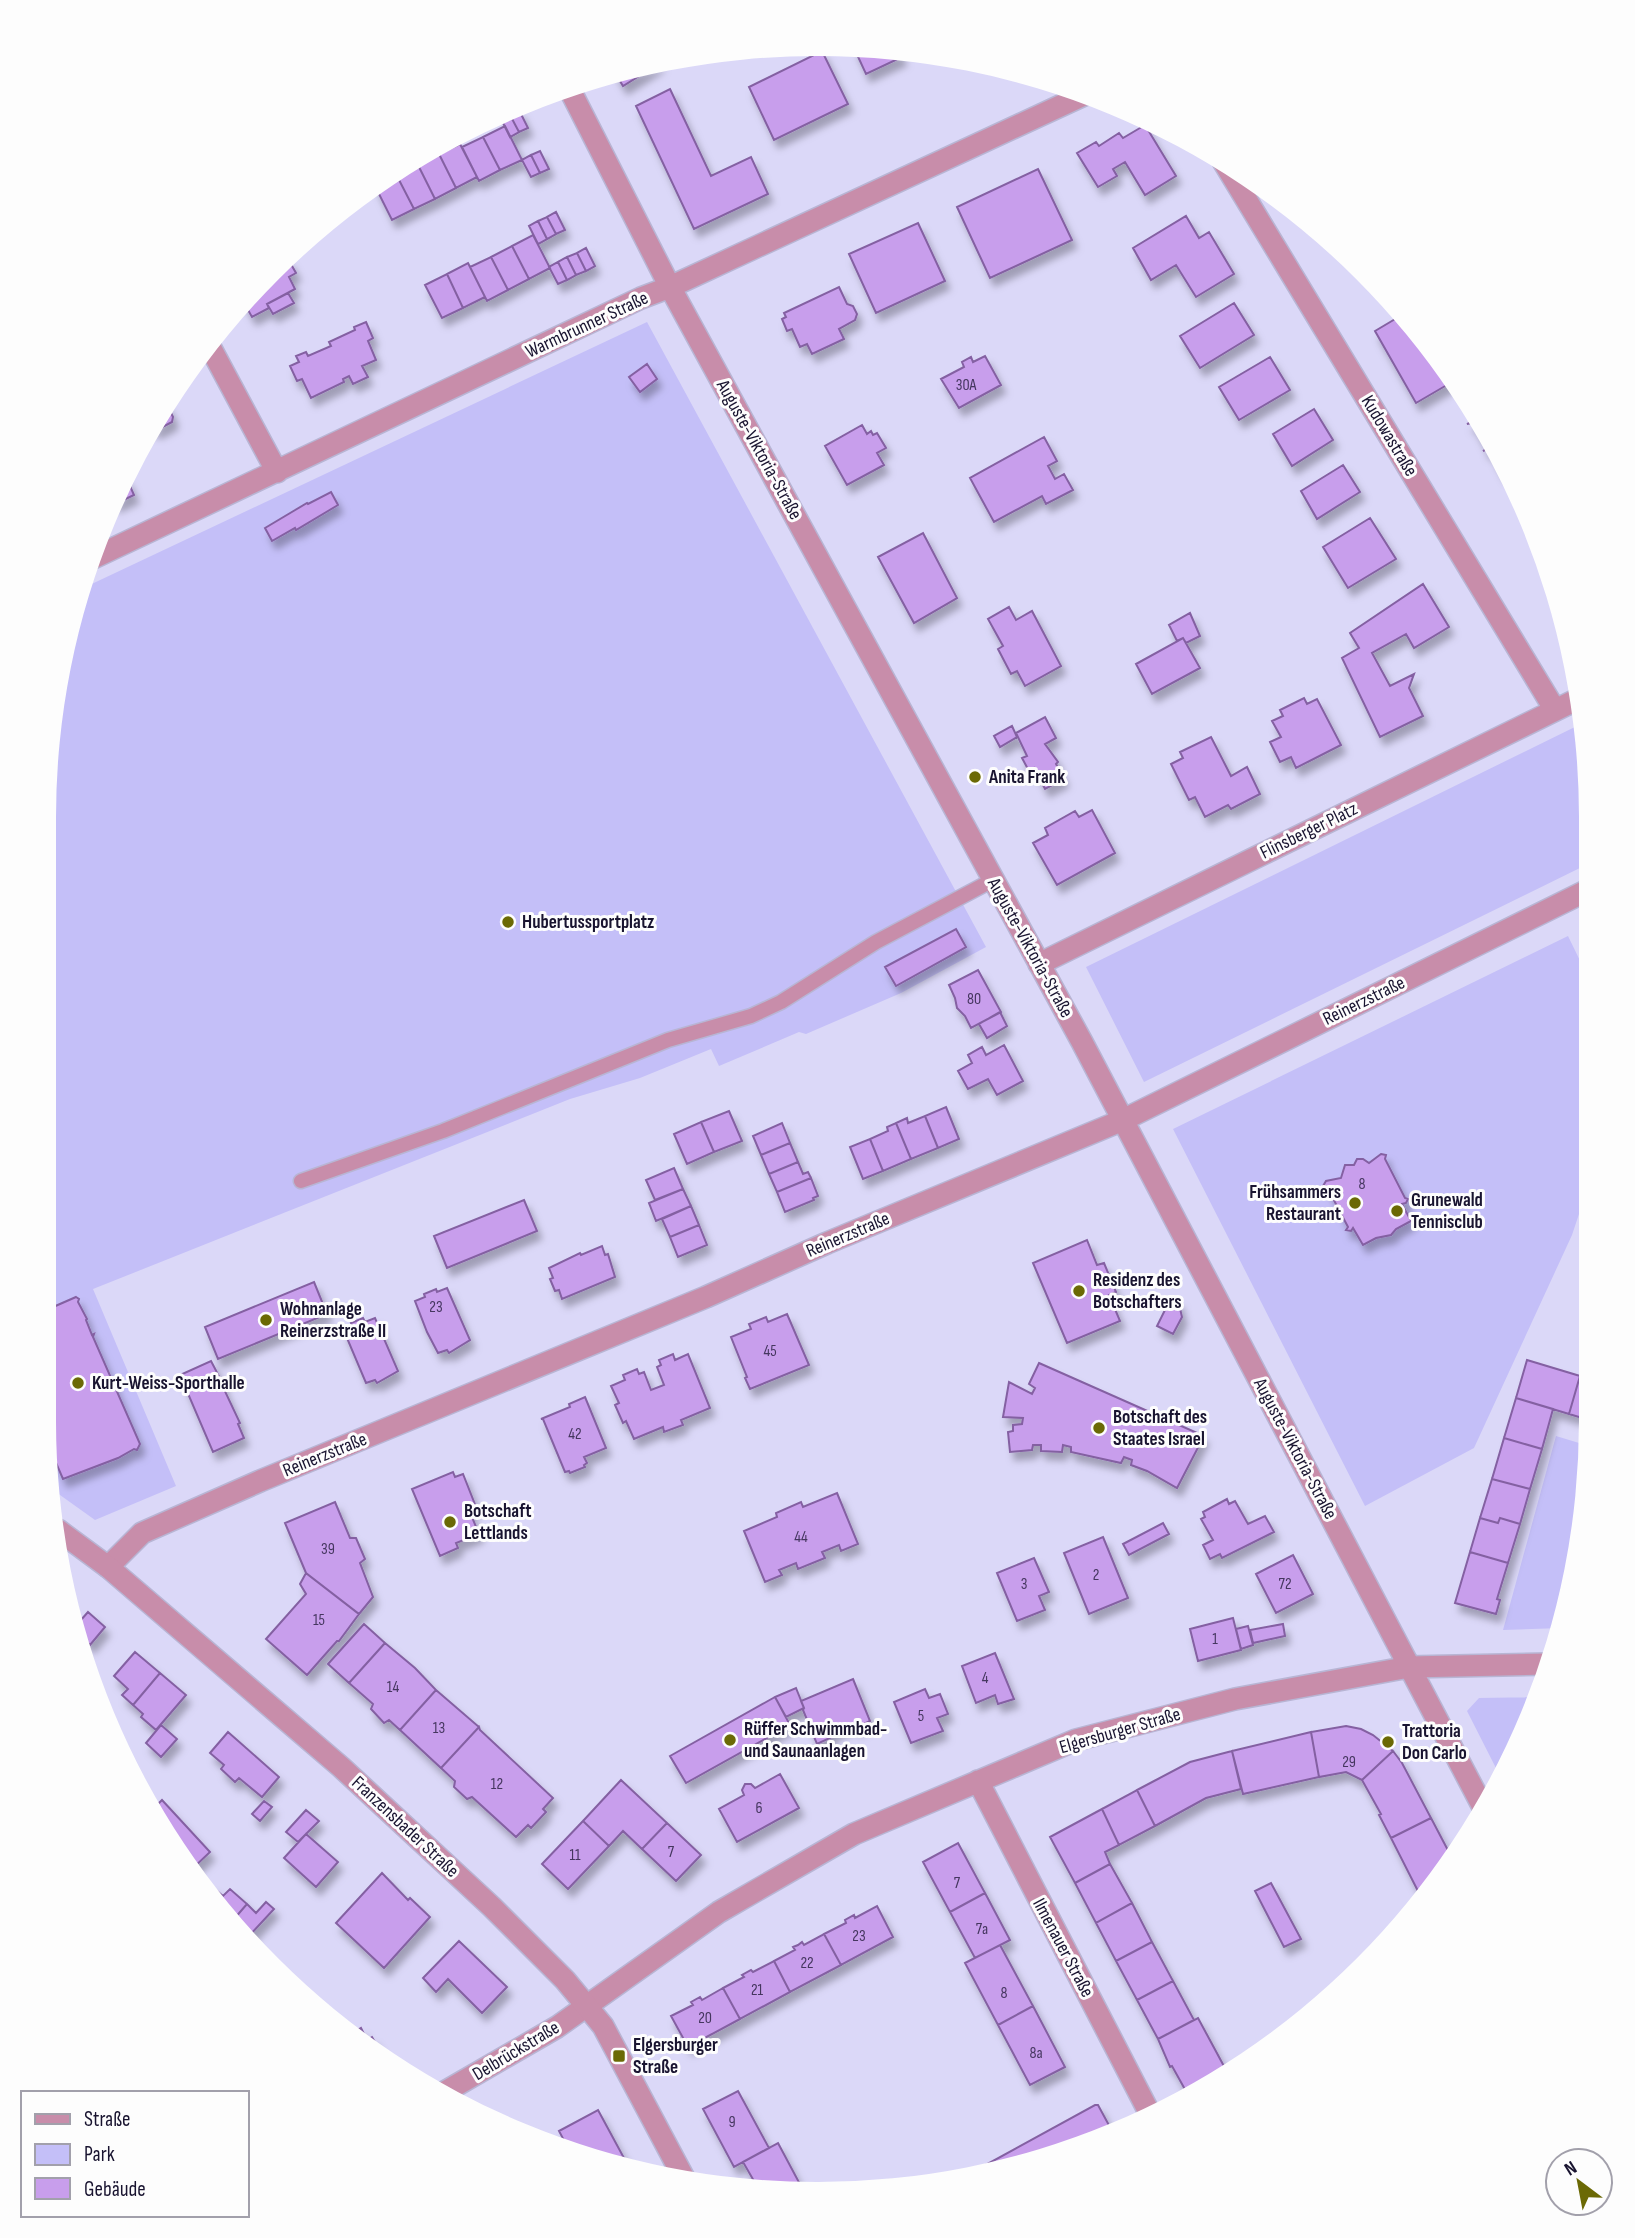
<svg xmlns="http://www.w3.org/2000/svg" width="1635" height="2238" font-family="'Sofia Sans Condensed',sans-serif">
<style>
.green{fill:#c4bff8}
.building{fill:#c89eec;stroke:#8460a2;stroke-width:2;filter:url(#shadow)}
.lines{fill:none;stroke-linecap:round;stroke-linejoin:round}
.service-casing{stroke:#b8b5d4;stroke-width:17}
.minor-casing{stroke:#b8b5d4;stroke-width:24}
.tertiary-casing{stroke:#b8b5d4;stroke-width:24}
.service{stroke:#c88daa;stroke-width:14}
.minor{stroke:#c88daa;stroke-width:21}
.tertiary{stroke:#c88daa;stroke-width:21}
.poi-dot{fill:#6b6905;stroke:#fdfdfd;stroke-width:2.5}
.labels{text-anchor:middle;dominant-baseline:central;stroke-width:6;stroke-linejoin:round;paint-order:stroke}
.number-label{font-size:16px;fill:#45365f}
.street-label{font-size:19px;fill:#191430;stroke:#fdfdfd}
.poi-label{font-size:19px;font-weight:bold;fill:#191430;stroke:#fdfdfd;text-anchor:start}
</style>
<defs>
<filter id="shadow"><feDropShadow dx="4.5" dy="8" stdDeviation="3.5" flood-color="#0004"/></filter>
</defs>
<rect width="100%" height="100%" fill="#dbd8f8"/>
<!-- green -->
<path class="green" d="M647,322L986,947L901,993L806,1034L799,1032L719,1066L711,1049L640,1078L570,1099L93,1289L176,1486L95,1520L53,1490L44,1420V817L70,618L79,590Z
M1585,722L1586,865L1144,1082L1086,967Z
M1568,936L1586,973L1588,1187L1572,1235L1474,1448L1365,1506L1173,1129Z
M1556,1436L1589,1446L1590,1472L1565,1621L1562,1628L1503,1630Z
M1533,1697L1500,1776L1467,1711L1479,1698Z"/>
<!-- building -->
<path class="building" d="M854,48L898,50L902,57L866,74Z
M822,51L848,104L774,140L749,87Z
M660,63L623,86L614,71L617,70Z
M670,89L711,176L751,157L768,194L694,229L636,106Z
M519,110L528,128L519,132L510,115Z
M510,115L519,132L510,137L501,119Z
M1145,125L1176,176L1145,195L1125,162L1113,169L1117,176L1098,187L1077,153L1096,142L1099,146L1119,133L1123,138Z
M505,126L522,160L500,170L483,137Z
M483,137L500,170L479,181L462,147Z
M460,144L477,177L456,188L439,154Z
M540,151L549,169L540,173L531,155Z
M439,154L456,188L435,199L418,165Z
M531,155L540,173L531,177L522,160Z
M418,165L435,199L414,209L397,176Z
M1038,169L1072,240L990,278L957,207Z
M397,176L414,209L392,220L375,186Z
M556,212L565,230L556,234L547,217Z
M1186,216L1199,238L1209,232L1234,274L1196,297L1176,265L1151,280L1133,248Z
M547,217L556,234L547,239L538,221Z
M538,221L547,239L538,244L529,226Z
M918,223L945,281L876,313L849,254Z
M533,235L550,268L529,279L512,246Z
M512,246L529,279L508,290L491,257Z
M586,248L595,266L586,271L577,253Z
M577,253L586,271L576,275L567,257Z
M491,257L508,290L487,301L470,267Z
M567,257L576,275L567,280L558,262Z
M288,259L296,273L289,277L295,289L267,304L269,308L252,317L243,301Z
M558,262L567,280L558,284L549,267Z
M468,263L485,297L463,308L447,274Z
M447,274L463,308L442,318L425,285Z
M839,287L847,304L853,306L857,314L855,320L839,329L844,339L812,354L807,344L800,347L792,329L787,331L782,319L786,317L784,313Z
M288,293L294,303L273,314L267,304Z
M1234,303L1254,335L1200,368L1180,336Z
M1402,315L1431,346L1452,382L1416,403L1375,331Z
M366,322L373,338L368,341L376,360L362,366L368,377L353,384L349,376L343,379L344,382L311,398L302,379L297,381L290,366L299,362L296,356L306,352L308,356L331,346L329,342L355,330L354,327Z
M985,356L1001,385L959,408L941,379L964,367L962,362L971,357L973,362Z
M1270,357L1290,390L1239,420L1219,387Z
M647,364L657,379L640,392L629,377Z
M166,403L173,417L172,422L157,430L152,429Z
M1314,409L1333,440L1292,466L1273,434Z
M1474,420L1504,473L1502,474L1488,449L1483,451L1486,449L1472,423L1467,424Z
M862,425L867,434L871,431L873,435L877,433L886,448L877,453L884,465L847,485L825,446Z
M1044,437L1057,461L1048,466L1055,479L1064,474L1073,490L1046,504L1042,496L994,522L970,478Z
M1343,465L1360,492L1317,519L1301,491Z
M126,477L134,495L115,504L114,501Z
M331,492L338,505L296,530L295,528L272,541L265,528L307,503L308,504Z
M1370,518L1396,559L1348,588L1323,547Z
M923,533L957,598L914,623L878,557Z
M1423,584L1449,627L1414,648L1406,634L1372,653L1390,686L1414,674L1409,688L1423,716L1380,737L1342,658L1359,648L1350,633Z
M1009,607L1016,620L1032,611L1061,666L1025,686L1017,671L1011,674L998,649L1003,646L988,619Z
M1190,613L1200,636L1186,643L1183,638L1177,641L1169,625Z
M1183,638L1200,668L1152,694L1136,664Z
M1304,698L1307,704L1317,699L1341,745L1296,768L1291,757L1280,762L1270,742L1281,737L1272,721L1283,716L1280,710Z
M1045,717L1056,738L1045,744L1058,762L1056,764L1064,779L1045,789L1034,768L1029,771L1022,758L1027,756L1016,733Z
M1012,726L1017,737L1000,747L994,736Z
M1211,737L1231,776L1247,767L1260,794L1231,809L1228,805L1205,817L1195,797L1189,800L1171,764L1183,758L1180,752Z
M1092,810L1115,853L1057,885L1033,843L1048,835L1045,828L1075,811L1079,817Z
M956,929L966,947L896,986L885,967Z
M978,970L1001,1012L971,1028L965,1016L957,1008L955,998L949,985Z
M1000,1012L1007,1026L987,1038L979,1024Z
M1004,1045L1023,1081L997,1095L988,1079L968,1089L958,1071L972,1063L968,1055L982,1047L986,1055Z
M946,1107L959,1139L938,1148L925,1116Z
M729,1111L742,1141L714,1152L701,1122Z
M925,1116L938,1148L911,1159L896,1123L907,1118L908,1123Z
M701,1122L714,1152L687,1164L674,1134Z
M782,1123L790,1143L761,1155L753,1136Z
M896,1123L911,1159L883,1171L870,1139L888,1131L887,1127Z
M870,1139L883,1171L863,1179L850,1147Z
M790,1143L798,1162L769,1174L761,1155Z
M1381,1154L1386,1155L1385,1159L1405,1198L1408,1199L1406,1203L1402,1204L1411,1221L1396,1229L1391,1235L1376,1238L1363,1245L1353,1228L1351,1231L1346,1230L1348,1227L1327,1187L1323,1186L1326,1181L1341,1178L1345,1165H1354L1357,1159H1363L1369,1163Z
M798,1162L803,1174L808,1172L811,1178L777,1192L769,1174Z
M674,1168L683,1189L655,1200L646,1180Z
M811,1178L818,1196L813,1198L814,1200L785,1212L777,1192Z
M683,1189L691,1206L656,1221L649,1203Z
M524,1200L537,1231L447,1268L434,1236Z
M691,1206L699,1225L670,1237L662,1219Z
M699,1225L707,1245L678,1257L670,1237Z
M1087,1240L1097,1265L1104,1263L1116,1292L1109,1295L1120,1321L1067,1343L1033,1263Z
M602,1246L605,1255L608,1254L615,1277L562,1299L559,1290L555,1291L550,1279L553,1278L549,1268L580,1253L581,1255Z
M314,1282L327,1314L218,1359L205,1327Z
M447,1288L470,1340L449,1353L447,1350L438,1353L427,1332L415,1301L425,1297L424,1294L436,1289L437,1292Z
M76,1297L79,1299L78,1302L87,1319L86,1320L92,1335L94,1334L93,1337L140,1444L137,1450L134,1449L118,1458L63,1479L47,1442L44,1420V1311Z
M1178,1300L1182,1317L1173,1334L1157,1326L1166,1308L1164,1303Z
M787,1314L809,1365L750,1389L745,1378L747,1377L731,1337L751,1329L749,1324L766,1317L768,1322Z
M363,1318L365,1322L375,1318L398,1371L377,1383L375,1380L366,1383L344,1331L353,1327L351,1323Z
M673,1354L675,1360L688,1354L710,1408L681,1420L683,1425L664,1432L663,1427L634,1439L626,1421L623,1423L615,1405L619,1403L611,1386L625,1380L623,1375L637,1369L639,1374L644,1372L651,1390L664,1385L657,1367L661,1365L659,1360Z
M1527,1360L1580,1376L1569,1414L1516,1398Z
M211,1361L223,1384L222,1385L240,1423L238,1424L244,1438L213,1452L180,1375Z
M1039,1363L1204,1436L1177,1488L1147,1471L1131,1465L1132,1460L1124,1457L1121,1463L1071,1452V1447L1063,1445L1062,1452L1041,1451V1445H1033L1032,1450L1010,1452L1008,1432L1013,1431V1425L1022,1424L1023,1418L1003,1417L1009,1382L1032,1394L1035,1388L1029,1384Z
M1580,1376L1589,1378V1420L1569,1414Z
M585,1397L606,1448L584,1457L587,1463L584,1465L585,1467L570,1473L569,1471L565,1472L543,1419H541L570,1407L569,1404Z
M1516,1398L1553,1409L1542,1449L1504,1438Z
M1504,1438L1542,1449L1530,1489L1492,1479Z
M453,1472L455,1477L463,1474L476,1507L469,1510L479,1534L456,1543L458,1548L440,1556L412,1489Z
M1492,1479L1530,1489L1520,1524L1500,1518L1498,1523L1480,1518Z
M837,1493L858,1544L841,1551L839,1545L822,1552L825,1558L798,1569L796,1563L779,1570L782,1575L765,1582L744,1531L777,1517L776,1513L801,1502L803,1507Z
M1227,1499L1229,1504L1235,1501L1248,1524L1265,1516L1274,1532L1222,1558L1220,1554L1210,1559L1203,1545L1213,1540L1201,1519L1205,1517L1203,1512Z
M335,1502L350,1538H356L365,1559L360,1563L373,1597L359,1614L306,1573L285,1523Z
M1480,1518L1498,1523L1500,1518L1520,1524L1508,1563L1470,1552Z
M1163,1523L1169,1534L1129,1555L1123,1544Z
M1103,1537L1128,1598L1089,1614L1064,1553Z
M1470,1552L1508,1563L1497,1599L1500,1600L1496,1614L1455,1603Z
M1293,1555L1313,1594L1276,1613L1256,1574Z
M1034,1558L1049,1592L1039,1596L1045,1610L1017,1621L997,1573Z
M306,1573L359,1614L339,1641H337L307,1675L266,1639L306,1594L300,1584Z
M88,1612L105,1627L90,1645L73,1629Z
M1233,1618L1241,1650L1198,1661L1190,1629Z
M364,1624L385,1643L349,1683L328,1664Z
M1283,1624L1285,1636L1253,1643L1250,1630Z
M1248,1626L1253,1645L1241,1649L1236,1629Z
M385,1643L415,1668L436,1690L400,1730L389,1720L384,1723L371,1709L373,1704L349,1683Z
M135,1652L160,1673L133,1705L122,1695L128,1689L114,1676Z
M995,1653L1014,1699L998,1704L995,1695L976,1703L962,1666Z
M160,1673L186,1695L156,1730L141,1717L143,1714L133,1705Z
M853,1679L870,1721L856,1728L854,1723L831,1733L832,1737L817,1744L803,1710L804,1708L801,1701Z
M796,1688L804,1708L786,1717L775,1697Z
M925,1689L929,1698L940,1694L948,1714L937,1718L943,1731L911,1743L894,1702Z
M436,1690L479,1727L441,1768L400,1730Z
M775,1697L790,1725L686,1783L670,1756Z
M161,1725L177,1739L161,1757L146,1743Z
M1346,1726L1361,1729L1373,1735L1393,1751L1362,1780L1346,1772L1319,1777L1311,1732Z
M479,1727L480,1730L553,1798L543,1809L546,1812L531,1828L528,1825L516,1837L472,1797L467,1799L454,1787L455,1781L441,1768Z
M228,1732L279,1777L262,1797L239,1778L235,1782L221,1769L224,1765L210,1753Z
M1311,1732L1319,1777L1243,1794L1232,1751Z
M1232,1751L1241,1789L1206,1798L1155,1826L1137,1790L1190,1762Z
M1393,1751L1402,1763L1431,1818L1391,1838L1379,1815L1381,1814L1362,1780Z
M780,1774L799,1808L737,1842L719,1809L744,1795L742,1790L745,1784H751L755,1788Z
M621,1780L667,1823L642,1849L623,1831L609,1846L583,1821Z
M1137,1790L1155,1826L1119,1845L1102,1809Z
M162,1800L210,1852L191,1870L174,1850L153,1811V1809Z
M264,1801L272,1807L260,1821L252,1814Z
M1102,1809L1119,1845L1105,1852L1110,1864L1075,1883L1050,1837Z
M306,1810L319,1821L298,1842L286,1832Z
M1431,1818L1452,1858L1422,1899L1391,1838Z
M583,1821L609,1846L568,1889L542,1864Z
M667,1823L701,1855L676,1881L642,1849Z
M306,1834L338,1862L316,1887L284,1858Z
M958,1843L985,1893L950,1912L923,1862Z
M1110,1864L1132,1903L1096,1923L1075,1883Z
M382,1873L408,1900L410,1898L430,1917L384,1968L336,1923Z
M1271,1883L1301,1939L1284,1947L1255,1891Z
M211,1886L223,1896L230,1889L247,1904L234,1919L208,1889Z
M985,1893L1010,1940L975,1958L950,1912Z
M266,1902L274,1909L249,1936L234,1919L247,1904L256,1913Z
M1132,1903L1152,1942L1116,1961L1096,1923Z
M877,1906L893,1937L841,1965L824,1934L846,1923L845,1920L854,1915L855,1918Z
M824,1934L841,1965L790,1992L774,1961L795,1950L793,1947L798,1945L802,1942L804,1945Z
M459,1941L507,1987L482,2013L448,1979L436,1992L423,1978Z
M1152,1942L1173,1981L1137,2000L1116,1961Z
M1000,1945L1033,2006L998,2025L965,1963Z
M774,1961L790,1992L740,2019L723,1988L744,1977L742,1975L751,1970L753,1972Z
M1173,1981L1194,2020L1158,2039L1137,2000Z
M723,1988L740,2019L688,2047L671,2016L693,2005L691,2002L700,1997L702,2000Z
M1033,2006L1065,2067L1030,2085L998,2025Z
M1198,2018L1226,2070L1187,2093L1172,2066L1170,2067L1158,2039Z
M361,2028L367,2040L372,2037L378,2047L353,2033Z
M738,2091L769,2148L734,2167L703,2109Z
M1095,2105H1098L1111,2129L1116,2127L1119,2133L971,2173Z
M598,2110L618,2147L631,2171L617,2168L569,2150L559,2131Z
M778,2143L802,2188H758L743,2162Z"/>
<g class="lines">
<!-- service casing -->
<g class="service-casing">
<path id="service" d="M301,1181L443,1131L668,1040L751,1016L781,1002L876,942L993,880"/>
</g>
<!-- minor casing -->
<g class="minor-casing">
<path id="minor" d="M569,88L670,287L1082,1042L1485,1811
M1223,161L1555,710
M208,343L277,472
M89,560L641,298L670,287L1086,94
M1039,964L1580,698
M108,1567L142,1533L260,1481L706,1297L827,1243L1123,1120L1586,891
M978,1781L1150,2114
M443,2093L557,2027L719,1912L854,1834L1076,1740L1235,1699L1409,1667L1547,1664"/>
</g>
<!-- tertiary casing -->
<g class="tertiary-casing">
<path id="tertiary" d="M58,1530L108,1567L341,1767L492,1907L565,1980L603,2026L686,2182"/>
</g>
<!-- service -->
<use href="#service" class="service"/>
<!-- minor -->
<use href="#minor" class="minor"/>
<!-- tertiary -->
<use href="#tertiary" class="tertiary"/>
</g>
<!-- markers -->
<g class="poi-dot">
<circle cx="975" cy="777" r="7"/>
<circle cx="508" cy="922" r="7"/>
<circle cx="1355" cy="1203" r="7"/>
<circle cx="1397" cy="1211" r="7"/>
<circle cx="1079" cy="1291" r="7"/>
<circle cx="266" cy="1320" r="7"/>
<circle cx="78" cy="1383" r="7"/>
<circle cx="1099" cy="1428" r="7"/>
<circle cx="450" cy="1522" r="7"/>
<circle cx="730" cy="1740" r="7"/>
<circle cx="1388" cy="1742" r="7"/>
<rect x="612" y="2049" width="14" height="14" rx="3.5"/>
</g>
<g class="labels">
<!-- number labels -->
<g class="number-label">
<text x="966" y="385">30A</text>
<text x="974" y="999">80</text>
<text x="1362" y="1184">8</text>
<text x="436" y="1307">23</text>
<text x="770" y="1351">45</text>
<text x="575" y="1434">42</text>
<text x="801" y="1537">44</text>
<text x="328" y="1549">39</text>
<text x="1096" y="1575">2</text>
<text x="1024" y="1584">3</text>
<text x="1285" y="1584">72</text>
<text x="319" y="1620">15</text>
<text x="1215" y="1639">1</text>
<text x="985" y="1678">4</text>
<text x="393" y="1687">14</text>
<text x="921" y="1716">5</text>
<text x="439" y="1728">13</text>
<text x="1349" y="1762">29</text>
<text x="497" y="1784">12</text>
<text x="759" y="1808">6</text>
<text x="671" y="1852">7</text>
<text x="575" y="1855">11</text>
<text x="957" y="1883">7</text>
<text x="982" y="1929">7a</text>
<text x="859" y="1936">23</text>
<text x="807" y="1963">22</text>
<text x="757" y="1990">21</text>
<text x="1004" y="1993">8</text>
<text x="705" y="2018">20</text>
<text x="1036" y="2053">8a</text>
<text x="732" y="2122">9</text>
</g>
<!-- street labels -->
<g class="street-label">
<text transform="translate(587 325) rotate(-25)">Warmbrunner Straße</text>
<text transform="translate(1389 436) rotate(59)">Kudowastraße</text>
<text transform="translate(759 450) rotate(61)">Auguste-Viktoria-Straße</text>
<text transform="translate(1309 831) rotate(-26)">Flinsberger Platz</text>
<text transform="translate(1030 948) rotate(61)">Auguste-Viktoria-Straße</text>
<text transform="translate(1364 1001) rotate(-26)">Reinerzstraße</text>
<text transform="translate(848 1235) rotate(-23)">Reinerzstraße</text>
<text transform="translate(1295 1449) rotate(62)">Auguste-Viktoria-Straße</text>
<text transform="translate(325 1455) rotate(-22)">Reinerzstraße</text>
<text transform="translate(1120 1731) rotate(-16)">Elgersburger Straße</text>
<text transform="translate(405 1827) rotate(43)">Franzensbader Straße</text>
<text transform="translate(1063 1948) rotate(62)">Ilmenauer Straße</text>
<text transform="translate(516 2051) rotate(-31)">Delbrückstraße</text>
</g>
<!-- poi labels -->
<g class="poi-label">
<text x="989" y="777">Anita Frank</text>
<text x="522" y="922">Hubertussportplatz</text>
<text x="1341" y="1192" text-anchor="end">Frühsammers<tspan x="1341" dy="22">Restaurant</tspan></text>
<text x="1411" y="1200">Grunewald<tspan x="1411" dy="22">Tennisclub</tspan></text>
<text x="1093" y="1280">Residenz des<tspan x="1093" dy="22">Botschafters</tspan></text>
<text x="280" y="1309">Wohnanlage<tspan x="280" dy="22">Reinerzstraße II</tspan></text>
<text x="92" y="1383">Kurt-Weiss-Sporthalle</text>
<text x="1113" y="1417">Botschaft des<tspan x="1113" dy="22">Staates Israel</tspan></text>
<text x="464" y="1511">Botschaft<tspan x="464" dy="22">Lettlands</tspan></text>
<text x="744" y="1729">Rüffer Schwimmbad-<tspan x="744" dy="22">und Saunaanlagen</tspan></text>
<text x="1402" y="1731">Trattoria<tspan x="1402" dy="22">Don Carlo</tspan></text>
<text x="633" y="2045">Elgersburger<tspan x="633" dy="22">Straße</tspan></text>
</g>
</g>
<!-- crop -->
<path d="M0 0H1635V2238H0ZM817 56H818A761 761 0 0 1 1579 817V1421A761 761 0 0 1 818 2182H817A761 761 0 0 1 56 1421V817A761 761 0 0 1 817 56Z" fill="#fdfdfd" fill-rule="evenodd"/>
<!-- legend -->
<rect x="21" y="2091" width="228" height="126" fill="#fdfdfd" stroke="#a2a0ab" stroke-width="2"/>
<rect x="35" y="2114" width="35" height="10" fill="#c88daa" stroke="#a2a0ab" stroke-width="2"/>
<text x="84" y="2126" font-size="21" fill="#191430">Straße</text>
<rect x="35" y="2144" width="35" height="21" fill="#c4bff8" stroke="#a2a0ab" stroke-width="2"/>
<text x="84" y="2161" font-size="21" fill="#191430">Park</text>
<rect x="35" y="2178" width="35" height="21" fill="#c89eec" stroke="#a2a0ab" stroke-width="2"/>
<text x="84" y="2196" font-size="21" fill="#191430">Gebäude</text>
<!-- north arrow -->
<g transform="translate(1579 2182) rotate(328)"><circle r="33" fill="#fdfdfd" stroke="#a2a0ab" stroke-width="2"/>
<path d="M0-5L12 26L0 18L-12 26Z" fill="#6b6905"/>
<text y="-10" font-size="19" font-weight="bold" text-anchor="middle" fill="#191430">N</text>
</g>
</svg>
